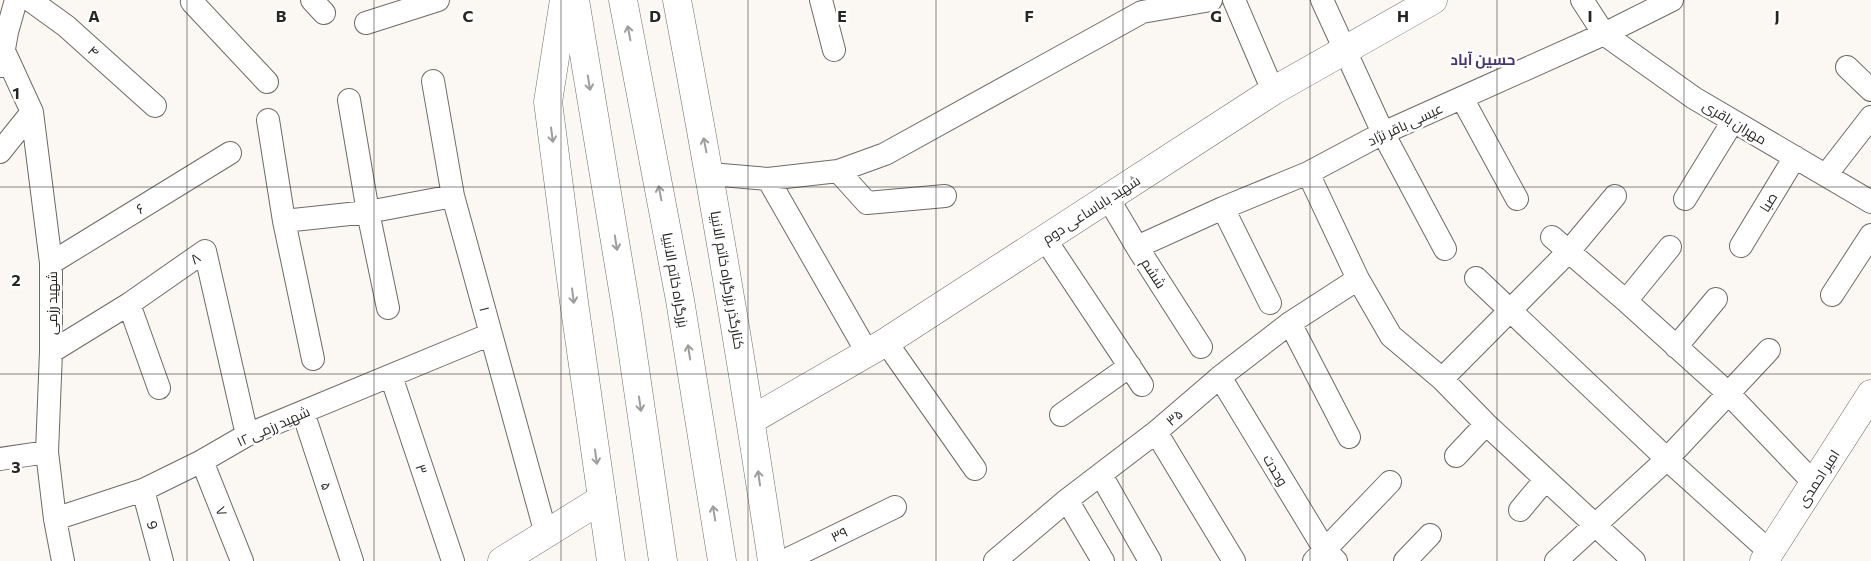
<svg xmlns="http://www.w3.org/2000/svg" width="1871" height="561" font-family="Commissioner,Cairo,sans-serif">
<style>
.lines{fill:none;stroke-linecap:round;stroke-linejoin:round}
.minor-casing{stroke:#6e6b66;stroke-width:24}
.tertiary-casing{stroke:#6e6b66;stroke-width:29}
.secondary-casing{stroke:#6e6b66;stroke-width:29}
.trunk-casing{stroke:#6e6b66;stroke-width:29}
.minor{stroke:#fff;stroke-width:22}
.tertiary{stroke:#fff;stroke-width:28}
.secondary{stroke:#fff;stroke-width:28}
.trunk{stroke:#fff;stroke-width:28}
.oneway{stroke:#9e9d9c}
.grid{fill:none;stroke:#282624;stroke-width:1;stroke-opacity:0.55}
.labels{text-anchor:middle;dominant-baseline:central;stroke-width:5;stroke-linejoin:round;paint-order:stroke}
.street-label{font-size:14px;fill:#282624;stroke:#fff}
.neighbourhood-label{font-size:15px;font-weight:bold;fill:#443874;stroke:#fff}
.grid-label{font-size:16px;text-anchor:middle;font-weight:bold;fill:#282624;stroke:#fff;stroke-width:5;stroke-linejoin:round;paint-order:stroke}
</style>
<rect width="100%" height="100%" fill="#fbf7f2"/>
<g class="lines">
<!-- minor casing -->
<g class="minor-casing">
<path id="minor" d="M30,0L66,26L155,106
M193,0L192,2L267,82
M312,0L324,13
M821,0L834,50
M1234,0L1273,91
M1322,0L1383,133L1445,249
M1582,0L1604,34L1694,98L1871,202
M366,23L438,0
M4,51L32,112L51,263V352L47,452L55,519L63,561
M1,66L7,32L16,0
M1847,67L1871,90
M433,81L453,196L546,534
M1462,98L1517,199
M349,100L368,212L388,308
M268,120L284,221L313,359
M0,152L32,112
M838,171L867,203L945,196
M1308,173L1358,279L1391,336L1442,379L1486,424L1634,561
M710,174L768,179L838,171L885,154L1142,12L1211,0
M1826,175L1871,117
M768,179L867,352
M1108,198L1137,247L1201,347
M1685,199L1733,121
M1223,208L1270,303
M284,221L368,212L453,196
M1552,237L1626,301L1729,394L1814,483
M1045,239L1142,385
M1741,246L1795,157
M1137,247L1223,208L1308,173L1383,133L1604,34L1672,0
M51,263L230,153
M1476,278L1667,459L1770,552
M1832,295L1871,235
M1626,301L1670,247
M129,304L159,388
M1290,323L1349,437
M886,342L975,469
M1676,347L1716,299
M51,352L129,304L205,251L247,435
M391,376L453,561
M1220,377L1325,550L1336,561
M1442,379L1569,251L1615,196
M303,412L352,561
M1061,415L1130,366
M1156,432L1234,561
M1456,456L1486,424
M0,459L47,452
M202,461L242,561
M1101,475L1150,561
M143,490L162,561
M1067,500L1103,561
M1520,510L1545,480
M55,519L143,490L202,461L247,435L491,334
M784,561L895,507
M995,561L1067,500L1156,432L1220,377L1290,323L1358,279
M1314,561L1390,482
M1405,561L1430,535
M1556,561L1667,459L1769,350"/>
</g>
<!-- tertiary casing -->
<g class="tertiary-casing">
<path id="tertiary" d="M502,561L602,499"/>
</g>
<!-- secondary casing -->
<g class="secondary-casing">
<path id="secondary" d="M564,0L548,102L574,302L611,561
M677,0C712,186 744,373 772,561
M751,420L886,342L1273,91L1433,0
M1764,561L1871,394"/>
</g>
<!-- trunk casing -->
<g class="trunk-casing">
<path id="trunk" d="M575,0L627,314L663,561
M623,0L680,300L722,561"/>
</g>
<!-- minor -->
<use href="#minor" class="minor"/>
<!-- tertiary -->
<use href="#tertiary" class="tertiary"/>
<!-- secondary -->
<use href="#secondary" class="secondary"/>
<!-- trunk -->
<use href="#trunk" class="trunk"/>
</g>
<!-- one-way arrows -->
<defs><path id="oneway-shaft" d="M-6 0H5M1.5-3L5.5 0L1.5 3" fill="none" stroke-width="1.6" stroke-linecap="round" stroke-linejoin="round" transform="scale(1.25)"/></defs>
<g class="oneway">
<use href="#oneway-shaft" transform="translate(629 33) rotate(-101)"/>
<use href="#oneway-shaft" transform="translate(589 83) rotate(81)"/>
<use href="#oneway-shaft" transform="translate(552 135) rotate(83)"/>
<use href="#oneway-shaft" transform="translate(705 145) rotate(-101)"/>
<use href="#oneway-shaft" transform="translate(660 193) rotate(-101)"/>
<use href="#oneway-shaft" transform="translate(616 243) rotate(81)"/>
<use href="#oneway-shaft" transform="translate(573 296) rotate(83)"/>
<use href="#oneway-shaft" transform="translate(689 352) rotate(-99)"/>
<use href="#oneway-shaft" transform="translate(640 404) rotate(82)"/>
<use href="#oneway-shaft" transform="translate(596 457) rotate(82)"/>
<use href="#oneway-shaft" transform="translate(759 478) rotate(-98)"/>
<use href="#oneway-shaft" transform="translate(714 513) rotate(-99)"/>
</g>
<!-- grid -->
<path class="grid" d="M187,0V561M374,0V561M561,0V561M748,0V561M936,0V561M1123,0V561M1310,0V561M1497,0V561M1684,0V561M0,187H1871M0,374H1871"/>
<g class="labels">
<!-- street labels -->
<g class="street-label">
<text transform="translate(94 51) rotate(42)">۴</text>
<text transform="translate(1735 122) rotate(31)">مهران باقری</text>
<text transform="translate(1405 124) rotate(-25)">عیسی باقر نژاد</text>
<text transform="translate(1768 202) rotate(-58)">صبا</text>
<text transform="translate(140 208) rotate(-31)">۶</text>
<text transform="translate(1091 209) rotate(-33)">شهید باباساعی دوم</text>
<text transform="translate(195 258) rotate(-35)">۸</text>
<text transform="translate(1154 273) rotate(57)">ششم</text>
<text transform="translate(676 280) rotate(80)">بزرگراه خاتم الانبیا</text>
<text transform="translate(728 280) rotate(80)">کنارگذر بزرگراه خاتم الانبیا</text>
<text transform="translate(51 303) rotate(-90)">شهید رزمی</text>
<text transform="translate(485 309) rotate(75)">۱</text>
<text transform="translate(1174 417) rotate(-41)">۳۵</text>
<text transform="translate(273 426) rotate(-24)">شهید رزمی ۱۲</text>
<text transform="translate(422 469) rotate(71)">۳</text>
<text transform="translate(1276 470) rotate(59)">وحدت</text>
<text transform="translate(1818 478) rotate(-57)">امیر احمدی</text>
<text transform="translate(327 486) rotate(72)">۵</text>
<text transform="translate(222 511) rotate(68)">۷</text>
<text transform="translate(153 525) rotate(75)">9</text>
<text transform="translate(839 534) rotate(-26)">۳۹</text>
</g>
<!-- neighbourhood labels -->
<g class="neighbourhood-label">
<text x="1483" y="59">حسین آباد</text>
</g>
</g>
<g class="grid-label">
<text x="94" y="22">A</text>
<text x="281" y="22">B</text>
<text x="468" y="22">C</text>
<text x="655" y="22">D</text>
<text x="842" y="22">E</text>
<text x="1029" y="22">F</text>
<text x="1216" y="22">G</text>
<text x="1403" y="22">H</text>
<text x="1590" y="22">I</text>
<text x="1777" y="22">J</text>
<text x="16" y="99">1</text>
<text x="16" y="286">2</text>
<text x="16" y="473">3</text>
</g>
</svg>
